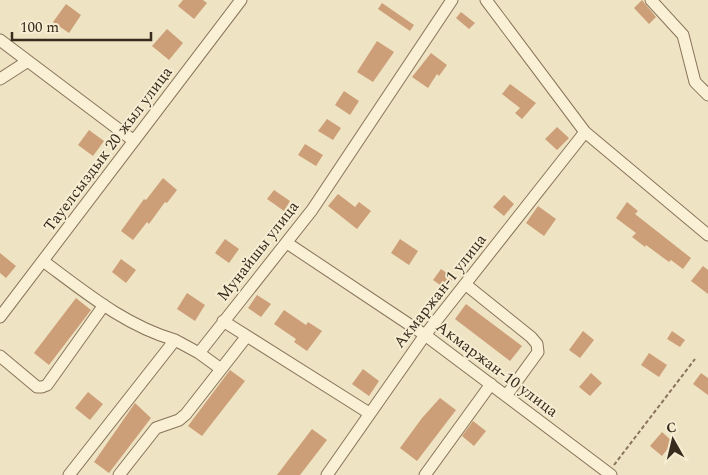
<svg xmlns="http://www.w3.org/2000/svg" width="708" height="475" font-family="Spectral,serif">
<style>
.building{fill:#cd9f78}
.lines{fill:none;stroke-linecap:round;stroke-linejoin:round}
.minor-casing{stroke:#897459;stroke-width:13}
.path{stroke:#897459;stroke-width:2;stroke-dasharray:4 2.5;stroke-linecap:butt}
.minor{stroke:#f9f0d6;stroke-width:11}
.labels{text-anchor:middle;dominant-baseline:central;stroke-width:4;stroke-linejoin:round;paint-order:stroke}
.street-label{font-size:16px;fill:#382c1e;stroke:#f6edd2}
</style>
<rect width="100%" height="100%" fill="#eee3c3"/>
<!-- building -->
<path class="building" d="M183,0H203L207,3L194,19L178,6Z
M642,0L656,17L649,24L634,8Z
M382,3L414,25L410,31L378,9Z
M66,4L81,15L69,33L53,22Z
M461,12L475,23L469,29L456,18Z
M167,29L183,43L169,60L152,46Z
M377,41L394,52L373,82L357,72Z
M431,53L447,65L439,76L437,74L428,88L412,77Z
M510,84L536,103L522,119L515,113L520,108L502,94Z
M344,91L359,101L350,115L335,105Z
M327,119L341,128L333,140L318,131Z
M557,127L569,138L557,150L545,139Z
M89,130L104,141L93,156L78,145Z
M305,144L323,155L316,166L298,155Z
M163,178L177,190L167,203L165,202L149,224L147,222L133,240L121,231L144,199L146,200Z
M274,190L290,201L284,211L267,199Z
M338,194L355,207L359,202L371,211L357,229L328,206Z
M504,195L514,204L504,216L493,207Z
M627,202L638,211L635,214L691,258L683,269L671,260L669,262L646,245L645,247L632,237L636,233L616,218Z
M538,206L556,219L544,236L526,223Z
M225,239L239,249L229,263L215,253Z
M400,239L418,251L409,265L391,253Z
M0,253L16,266L6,278L0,273Z
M121,259L136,270L126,283L112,272Z
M703,266L708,270V294L691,281Z
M441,269L454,278L446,289L433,280Z
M187,293L205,305L195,321L177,309Z
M257,295L271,304L261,317L248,308Z
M76,298L91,310L49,365L34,353Z
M466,304L522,346L510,361L455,319Z
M284,310L306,325L308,322L322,331L307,351L294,342L296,339L274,324Z
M583,331L594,340L580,358L569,350Z
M672,331L685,340L680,347L667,339Z
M649,353L667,365L659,377L641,365Z
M363,369L379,381L369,396L352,384Z
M230,370L245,381L202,436L188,426Z
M591,373L602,383L590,396L579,387Z
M701,373L708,378V395L693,384Z
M88,392L103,404L90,420L75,408Z
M440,398L456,410L417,461L400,448L422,418Z
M135,403L151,418L109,473L94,462Z
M473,421L486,431L474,446L462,436Z
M312,429L327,440L300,475H277Z
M662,432L673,442L662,456L650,446Z"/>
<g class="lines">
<!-- minor casing -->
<g class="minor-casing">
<path id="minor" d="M486,0L585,132L708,235
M651,0L683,35L695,82L708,95
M0,40L134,141
M0,79L28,61
M287,243L425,335L611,475
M43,261C85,292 124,325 175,340
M465,284L531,337L537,344L538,352L506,396
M0,317L241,0
M223,321L369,413
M199,353L221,369
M0,356L37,387H42L47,385L104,305
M69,475L175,340L199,353L312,210L452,0
M119,475L156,428L179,420L186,414L247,336
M327,475L425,335L585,132
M425,475L491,384"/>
</g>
<!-- path -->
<path class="path" d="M614,465L695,359"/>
<!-- minor -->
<use href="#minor" class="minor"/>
</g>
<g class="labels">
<!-- street labels -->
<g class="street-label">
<text transform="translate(108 149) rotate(-53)">Тауелсыздык 20 жыл улица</text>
<text transform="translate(258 251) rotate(-52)">Мунайшы улица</text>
<text transform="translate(440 291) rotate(-52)">Акмаржан-1 улица</text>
<text transform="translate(497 369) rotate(37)">Акмаржан-10 улица</text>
</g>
</g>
<!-- north arrow -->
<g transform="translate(673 440) rotate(352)" stroke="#f6edd2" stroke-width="4" paint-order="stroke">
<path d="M0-4L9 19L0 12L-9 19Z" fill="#382c1e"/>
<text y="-8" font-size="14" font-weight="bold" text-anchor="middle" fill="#382c1e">С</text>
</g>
<!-- scale -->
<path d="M12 32v8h139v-8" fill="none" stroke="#382c1e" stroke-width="2.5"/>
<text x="20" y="32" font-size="15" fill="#382c1e" stroke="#f6edd2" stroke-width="4" paint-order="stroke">100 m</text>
</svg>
